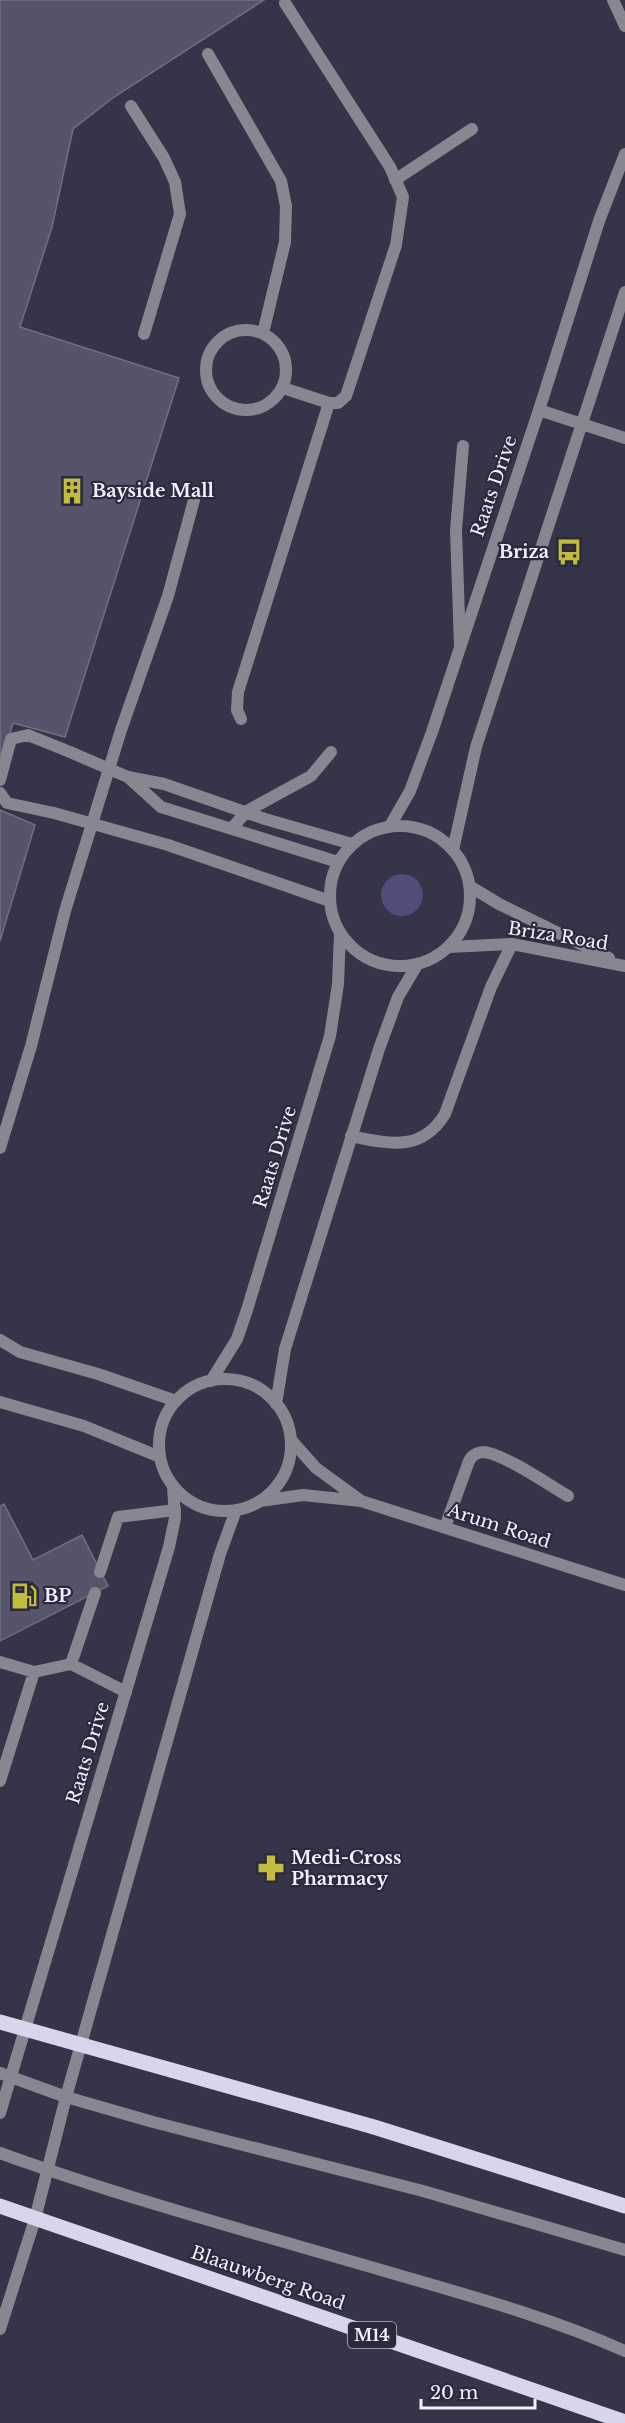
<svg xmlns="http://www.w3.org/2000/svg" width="625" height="2423" font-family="'Libre Baskerville',serif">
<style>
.green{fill:#514d79}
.building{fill:#55546a;stroke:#706f86;stroke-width:1.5}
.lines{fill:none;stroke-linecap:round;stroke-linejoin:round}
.service{stroke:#878691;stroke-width:12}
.minor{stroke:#878691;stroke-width:12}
.tertiary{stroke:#878691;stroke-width:12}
.primary{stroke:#d7d6ec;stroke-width:15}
.service-bridge{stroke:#878691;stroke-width:12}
.labels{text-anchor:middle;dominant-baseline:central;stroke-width:4.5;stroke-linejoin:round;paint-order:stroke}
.shield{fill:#2b2a3d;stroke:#b6b5c4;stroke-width:1.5}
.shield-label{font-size:16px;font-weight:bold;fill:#f1f1fe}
.street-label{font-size:18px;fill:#f1f1fe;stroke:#2b2a3d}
.poi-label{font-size:18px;font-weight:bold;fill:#f1f1fe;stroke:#2b2a3d;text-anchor:start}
</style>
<rect width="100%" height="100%" fill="#353448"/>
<!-- green -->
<path class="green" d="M381 895a21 21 0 1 1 42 0a21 21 0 1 1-42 0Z"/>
<!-- building -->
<path class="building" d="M0,0H264L114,97L73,129L52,227L20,327L179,378L65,737L13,723L0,769Z
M0,810L35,825L0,941Z
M4,1504L33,1560L82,1535L108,1586L0,1641V1506Z"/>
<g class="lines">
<!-- service -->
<path class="service" d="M208,54L281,181L286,206L285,242L263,333
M131,106L164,158L175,182L180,214L144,334
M395,180L472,129
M206 370a40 40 0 1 1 80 0a40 40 0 1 1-80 0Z
M283,388L329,403H338L346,396L396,245L403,197L390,167L285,3
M539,410L625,438
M460,647L456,530L463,446
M241,719L237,710L238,692L329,403
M128,777L164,784L265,819L352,844
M128,777L161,807L338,862
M0,780L11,739L28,735L70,752
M0,793L7,803L54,813
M232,828L247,811L311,776L331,752
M168,845L330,901
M351,1136C390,1144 422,1152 445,1114L491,987L512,944
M0,1148L31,1046L65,911L121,730L168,596L194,500
M0,1340L20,1352L98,1374L176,1401
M0,1402L84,1426L160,1457
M445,1527L469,1461C472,1455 478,1452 484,1452C504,1454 549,1485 568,1496
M100,1572L118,1517L175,1510
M0,1662L34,1672
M71,1664L95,1593
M0,1781L34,1672L71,1664L126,1692
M0,2073L66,2097L153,2122L423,2191L625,2250
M0,2153C127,2199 258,2234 388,2272C467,2295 549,2317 625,2351"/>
<!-- minor -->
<path class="minor" d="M613,0L625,26
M471,887L499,904L609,958
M449,947L512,944L625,966
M291,1440L316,1468L360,1500
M260,1501L303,1495L361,1501L625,1585"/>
<!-- tertiary -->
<path class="tertiary" d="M330 896a70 70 0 1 1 140 0a70 70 0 1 1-140 0Z
M390,826L410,791L432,732L539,410L599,221L625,154
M453,850L476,747L625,292
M159 1445a66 66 0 1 1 132 0a66 66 0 1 1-132 0Z
M211,1381L237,1339L247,1310L330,1036L338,984L340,933
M276,1404L285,1349L379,1049L398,997L417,965
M0,2113L169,1547L175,1518L173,1486
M0,2329L35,2219L66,2097L220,1554L236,1510"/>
<!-- primary -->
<path class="primary" d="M0,2022L374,2127L625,2206
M0,2206L625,2422"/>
<!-- service-bridge -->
<path class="service-bridge" d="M70,752L128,777
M54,813L168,845"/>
</g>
<!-- icons -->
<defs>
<g id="building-bare" transform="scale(2.07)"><path d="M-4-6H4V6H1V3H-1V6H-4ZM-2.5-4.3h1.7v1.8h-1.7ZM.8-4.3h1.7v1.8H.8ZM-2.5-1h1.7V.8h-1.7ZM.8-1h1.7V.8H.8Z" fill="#c2bd3f" stroke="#2b2a3d" stroke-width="2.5" paint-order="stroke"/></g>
<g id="bus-bare" transform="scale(2.07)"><path d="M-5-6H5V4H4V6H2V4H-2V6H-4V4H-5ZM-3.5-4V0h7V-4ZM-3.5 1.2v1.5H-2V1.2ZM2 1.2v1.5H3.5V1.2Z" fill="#c2bd3f" stroke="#2b2a3d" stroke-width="2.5" paint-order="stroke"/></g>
<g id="fuel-bare" transform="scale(2.07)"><path d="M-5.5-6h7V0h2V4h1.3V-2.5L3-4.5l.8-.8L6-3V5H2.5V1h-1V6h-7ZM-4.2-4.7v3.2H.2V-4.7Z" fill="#c2bd3f" stroke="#2b2a3d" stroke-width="2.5" paint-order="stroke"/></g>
<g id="pharmacy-bare" transform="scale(2.07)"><path d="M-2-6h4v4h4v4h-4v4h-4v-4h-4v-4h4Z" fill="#c2bd3f" stroke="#2b2a3d" stroke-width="2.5" paint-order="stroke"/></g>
</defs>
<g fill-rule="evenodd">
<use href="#building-bare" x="72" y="491"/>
<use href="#bus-bare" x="569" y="552"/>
<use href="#fuel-bare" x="24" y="1596"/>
<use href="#pharmacy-bare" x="271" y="1868"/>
</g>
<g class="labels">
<!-- shield labels -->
<rect class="shield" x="348" y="2322" width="48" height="26" rx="4.5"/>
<g class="shield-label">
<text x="372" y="2335">M14</text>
</g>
<!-- street labels -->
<g class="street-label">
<text transform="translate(494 486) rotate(-71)">Raats Drive</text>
<text transform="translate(558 936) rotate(9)">Briza Road</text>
<text transform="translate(275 1157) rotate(-73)">Raats Drive</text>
<text transform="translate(499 1526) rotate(18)">Arum Road</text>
<text transform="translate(88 1753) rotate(-73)">Raats Drive</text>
<text transform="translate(268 2278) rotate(19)">Blaauwberg Road</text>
</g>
<!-- poi labels -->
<g class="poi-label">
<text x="92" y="491">Bayside Mall</text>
<text x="549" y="552" text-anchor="end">Briza</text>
<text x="44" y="1596">BP</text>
<text x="291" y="1858">Medi-Cross<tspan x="291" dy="21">Pharmacy</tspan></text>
</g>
</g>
<!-- scale -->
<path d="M421 2399v9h114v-9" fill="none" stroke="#f1f1fe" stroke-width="3"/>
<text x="430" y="2399" font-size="18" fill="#f1f1fe" stroke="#2b2a3d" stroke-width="4.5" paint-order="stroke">20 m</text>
</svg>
